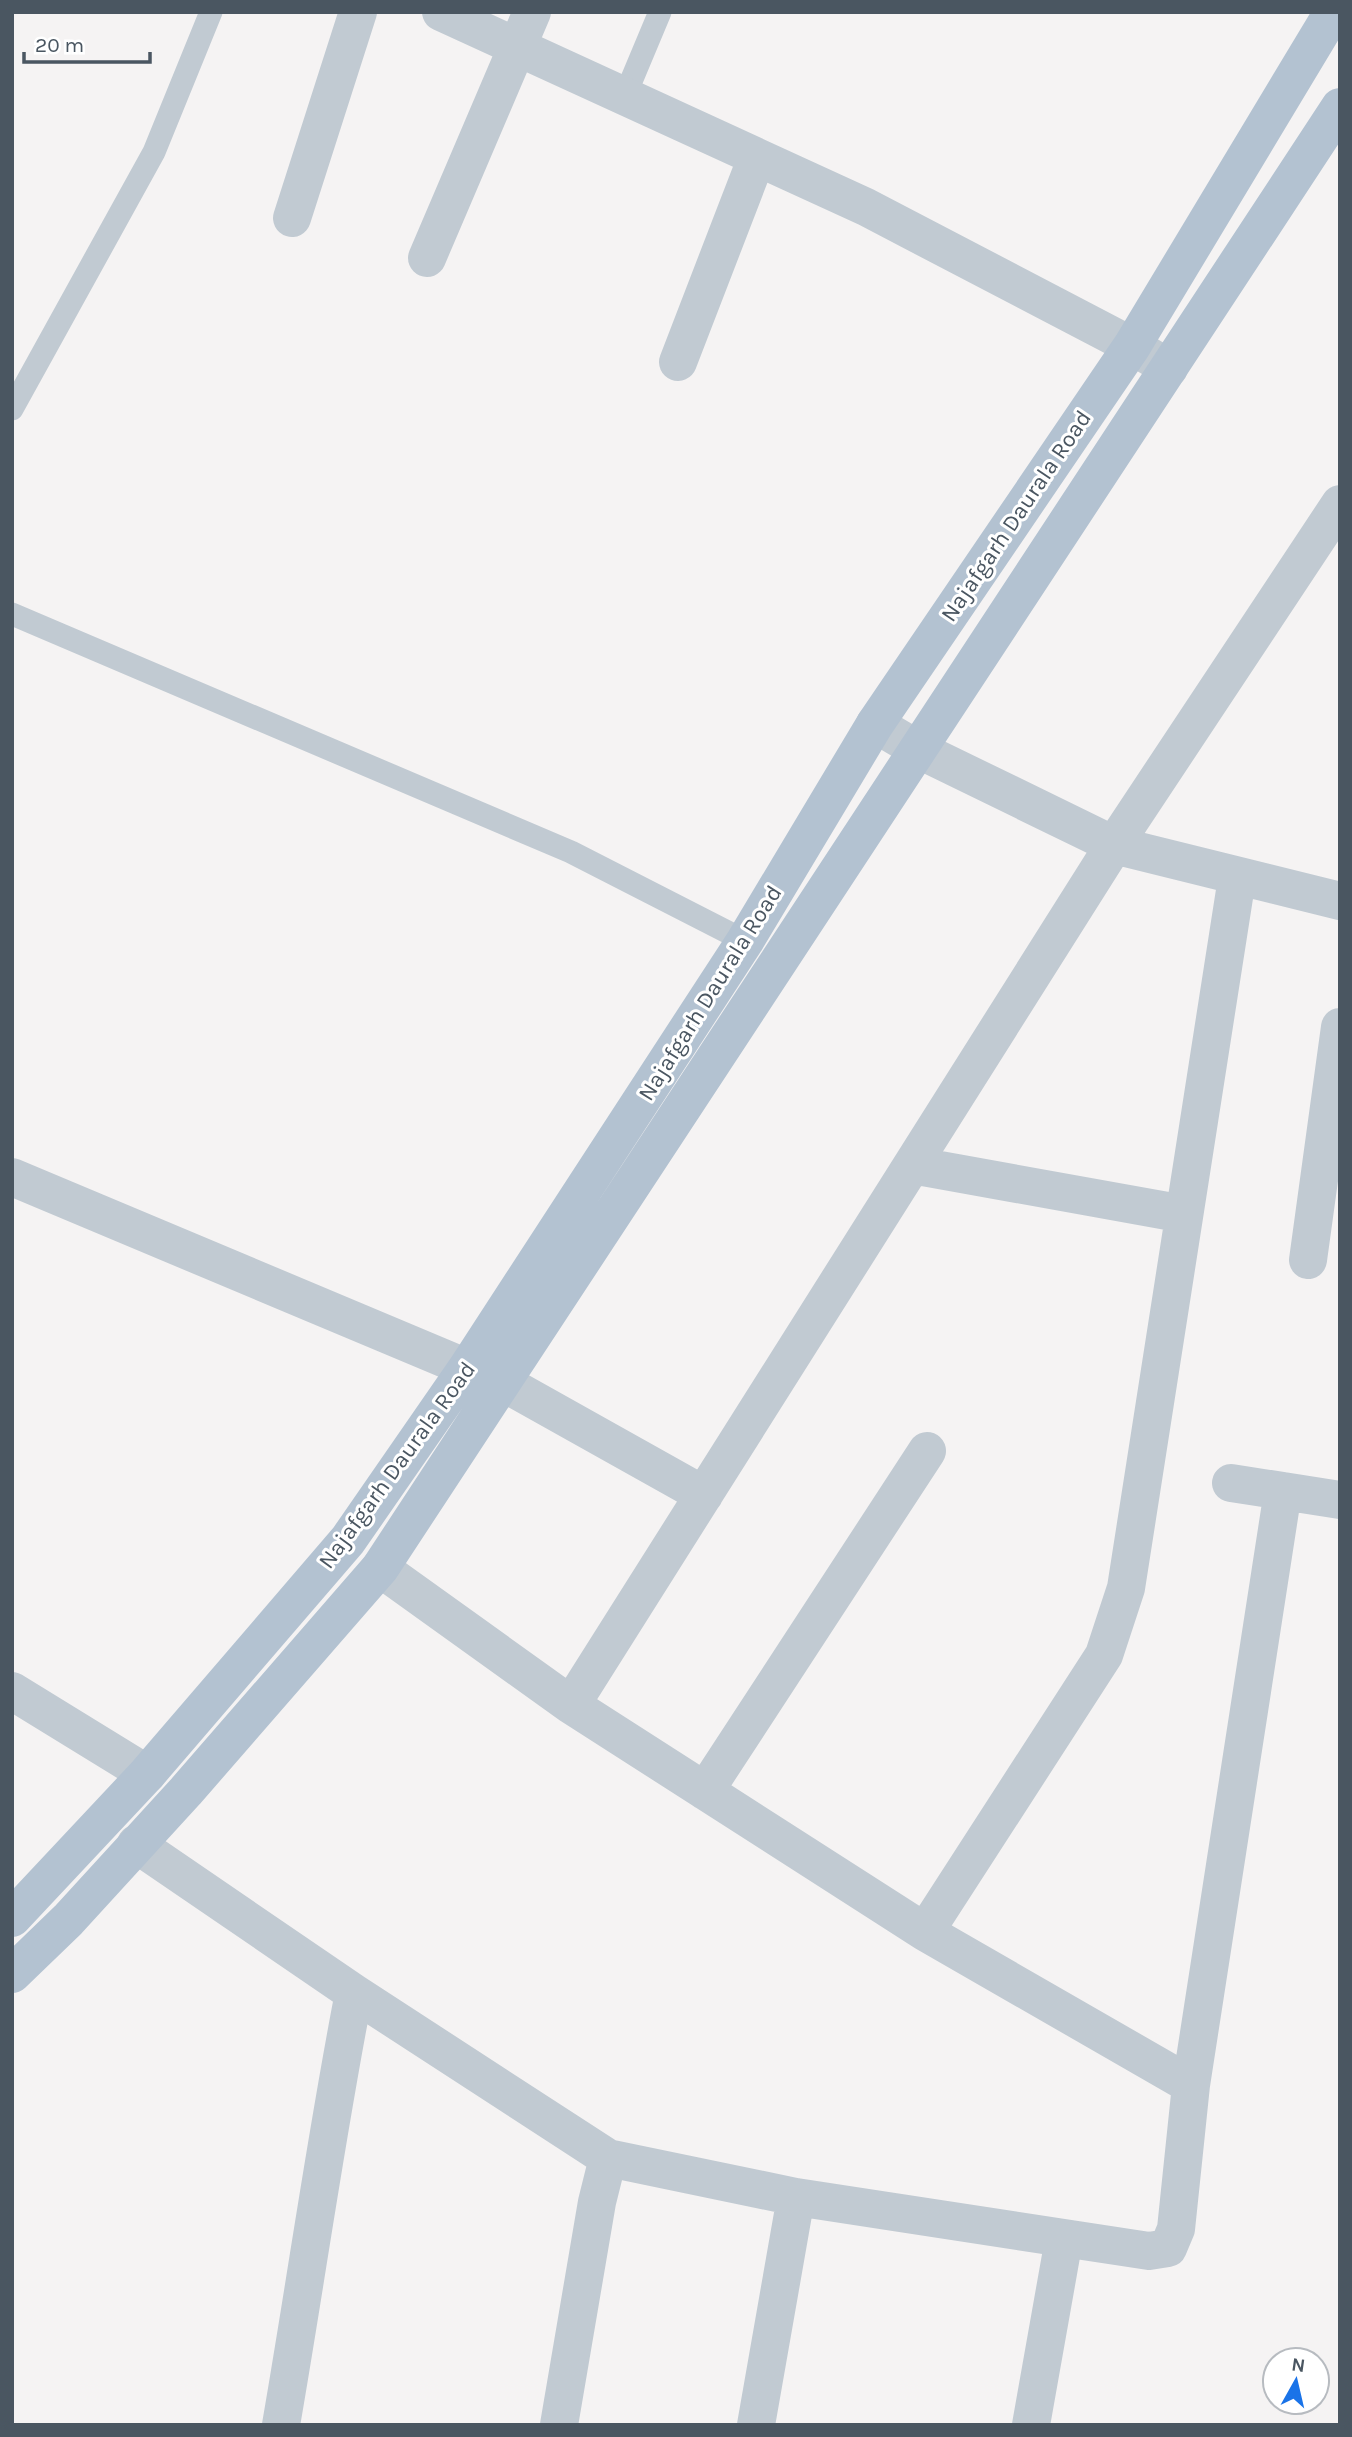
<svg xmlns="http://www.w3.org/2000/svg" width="1352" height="2437" font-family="Karla,sans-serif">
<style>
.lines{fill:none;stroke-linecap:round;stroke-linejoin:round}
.lane{stroke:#c1cad2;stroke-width:23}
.street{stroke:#c1cad2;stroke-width:38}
.primary{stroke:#b3c2d1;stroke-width:38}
.labels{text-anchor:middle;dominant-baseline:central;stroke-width:6;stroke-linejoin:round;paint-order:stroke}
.street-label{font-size:23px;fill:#4a5661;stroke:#fff}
</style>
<rect width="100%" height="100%" fill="#f5f3f3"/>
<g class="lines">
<!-- lane -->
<path class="lane" d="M624,98L660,12
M12,409L154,152L211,12
M12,614L571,852L745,941"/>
<!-- street -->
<path class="street" d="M441,12L866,207L1132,346L1169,368
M292,218L358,12
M427,258L532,12
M678,362L757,157
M875,724L919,750L1114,845L1340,901
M912,1165L1184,1214
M12,1177L467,1368
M1308,1260L1340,1027
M504,1383L704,1495
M1231,1483L1340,1500
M380,1568L571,1705L925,1932L1191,2085
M12,1691L147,1774
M571,1705L1114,845L1340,504
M705,1791L927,1451
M136,1844L354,1993L608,2158L796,2197L1149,2251L1168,2248L1176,2229L1191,2085L1283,1491
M925,1932L1104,1655L1126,1588L1237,878
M281,2425C306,2281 326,2136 354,1993
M559,2425L597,2202L608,2158
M756,2425L796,2197
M1031,2425L1064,2239"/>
<!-- primary -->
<path class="primary" d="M12,1918L147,1774L348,1540L467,1368L745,941L875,724L1132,346L1333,12
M12,1974L68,1920L186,1791L380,1568L1340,107"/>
</g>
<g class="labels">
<!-- street labels -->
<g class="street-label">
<text transform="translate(1016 516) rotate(-56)">Najafgarh Daurala Road</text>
<text transform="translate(710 993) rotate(-58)">Najafgarh Daurala Road</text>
<text transform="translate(397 1465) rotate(-54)">Najafgarh Daurala Road</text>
</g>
</g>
<!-- border -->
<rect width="1352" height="2437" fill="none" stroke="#4a5661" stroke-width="28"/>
<!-- north arrow -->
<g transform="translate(1296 2381) rotate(8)"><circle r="33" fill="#ffffff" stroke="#b7bbc0" stroke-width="2"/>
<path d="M0-5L12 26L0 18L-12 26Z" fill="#1a73e8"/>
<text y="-10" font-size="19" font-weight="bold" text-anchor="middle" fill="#4a5661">N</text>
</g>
<!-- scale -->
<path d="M24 52v10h126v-10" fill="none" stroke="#4a5661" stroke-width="3.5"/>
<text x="35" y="52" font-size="21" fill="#4a5661" stroke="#ffffff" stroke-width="5" paint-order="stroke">20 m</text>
</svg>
